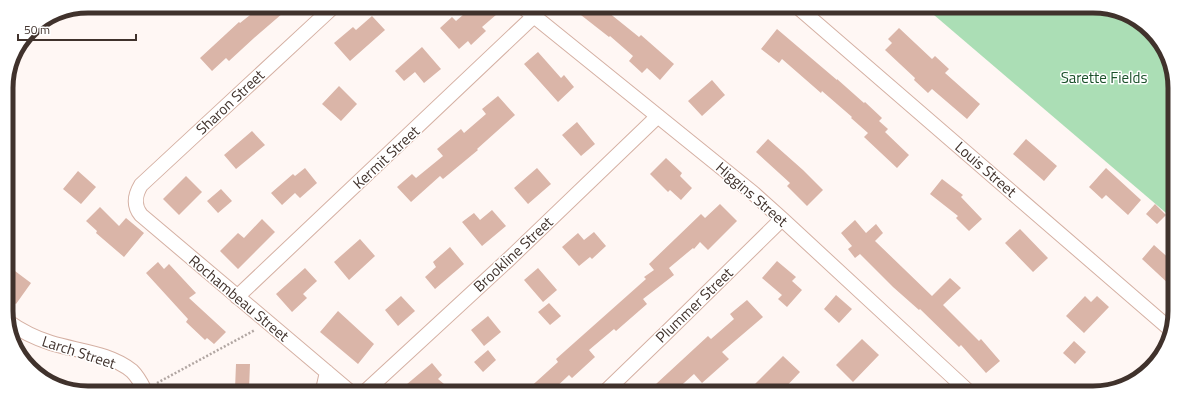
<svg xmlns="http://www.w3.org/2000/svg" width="1181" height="399" font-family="'Titillium Web',sans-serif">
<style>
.green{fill:#abdeb5}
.building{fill:#dab5a8}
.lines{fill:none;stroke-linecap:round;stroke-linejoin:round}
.street-casing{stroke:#d5b0a3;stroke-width:16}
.path{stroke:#b1a6a2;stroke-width:2.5;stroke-dasharray:2 2;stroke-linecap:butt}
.street{stroke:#fff;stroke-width:14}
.labels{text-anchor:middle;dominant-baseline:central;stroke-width:3;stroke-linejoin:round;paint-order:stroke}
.park-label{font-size:15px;fill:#1a502a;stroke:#fff}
.street-label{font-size:15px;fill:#40322c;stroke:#fff}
.rim{fill:none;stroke:#40322c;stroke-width:5}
</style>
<rect width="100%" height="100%" fill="#fff7f4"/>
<!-- green -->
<path class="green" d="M927,9L1119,10L1155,34L1174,77L1172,218Z"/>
<!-- building -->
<path class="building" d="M260,7H290L254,38L229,61L226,58L212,71L200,58L239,22L240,23Z
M471,8H504L482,27L486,31L471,45L468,41L459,49L440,28L452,17L456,21Z
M572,8H603L639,37L641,35L674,64L660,80L647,68L642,73L629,61L633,56L610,36L609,37Z
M372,16L385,30L350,61L334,43L353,27L356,30Z
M899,28L932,59L935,56L949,69L945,73L980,104L967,119L932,89L928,93L914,80L915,78L885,50L892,43L888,39Z
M777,29L837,80V79L864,103L865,102L882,118L879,121L888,129L885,132L909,155L897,168L864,137L868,133L851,118L852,117L822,91L821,93L782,59L779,63L761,49Z
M422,47L441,69L424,83L415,72L404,81L395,71Z
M538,52L561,78L564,75L574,87L558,102L524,64Z
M712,80L725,95L702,116L688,101Z
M339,86L357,104L341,121L322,104Z
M498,96L515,115L477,149L478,150L443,179L440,176L411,202L397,187L412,174L416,178L443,156L437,149L461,129L464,133L486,114L482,109Z
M577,122L595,144L581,156L562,135Z
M252,131L265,145L236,169L224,155Z
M768,139L803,170L823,190L807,206L787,186L790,183L756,152Z
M1026,139L1057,166L1044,181L1013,154Z
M666,158L682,173L680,176L692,188L681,200L670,190L668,192L650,174Z
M305,168L317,183L300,198L295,193L282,205L271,193L293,174L295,176Z
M537,168L551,184L528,204L514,188Z
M1106,168L1141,200L1128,215L1106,195L1102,199L1089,187Z
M78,171L96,187L81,204L63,189Z
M186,176L202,192L179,215L163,199Z
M942,179L963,195L961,197L982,219L969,231L956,218L958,216L930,194Z
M221,189L232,201L218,213L207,201Z
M720,204L737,221L708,250L700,242L694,249L693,248L669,268L674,275L643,299L647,304L616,331L614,329L589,350L595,357L572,378L569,375L552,391H526L558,362L556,359L646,279L644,277L654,270L649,264L701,214L705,218Z
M1155,204L1166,215L1157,224L1146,214Z
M100,207L119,226L126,218L144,233L124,257L96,233L97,231L86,221Z
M492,210L506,226L482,246L462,222L474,213L480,220Z
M262,219L275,232L238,269L220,251L238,233L244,238Z
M855,220L866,233L876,224L883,233L875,241L932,296L950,278L961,288L943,305L979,341L981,339L1000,361L986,373L961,345L959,347L920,309L919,310L893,287L860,254L855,258L848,249L852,246L841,233Z
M1020,229L1048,258L1033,272L1005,243Z
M594,232L606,246L592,259L590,257L579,266L562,247L578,233L584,240Z
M360,239L375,256L349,280L334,262Z
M1154,245L1172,261L1171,286L1142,259Z
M450,247L464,264L435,289L425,277L436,267L433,262Z
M777,261L796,277L792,281L802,290L787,307L778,299L782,295L762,278Z
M158,262L164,269L169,264L196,293L189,298L226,332L214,344L207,338L205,340L186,322L188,319L146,273Z
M7,265L31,283L16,304L7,298Z
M305,268L317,281L303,294L307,298L292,312L276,294Z
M538,268L557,290L543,302L524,280Z
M836,295L852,309L839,323L824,309Z
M401,296L415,311L398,326L385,310Z
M1085,296L1091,302L1097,296L1109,307L1084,333L1066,316Z
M747,300L763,317L722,352L729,359L702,383L694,374L675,391H662L656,384L708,336L711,339L734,319L730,314Z
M549,303L561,316L550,325L538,312Z
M338,311L374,344L358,364L320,332Z
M488,316L501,332L484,346L471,330Z
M862,339L879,355L853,382L836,365Z
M1074,341L1086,352L1075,364L1063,353Z
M488,350L496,360L483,372L474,362Z
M783,356L800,372L781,392L748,391Z
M432,363L442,375L438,379L444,384L437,390H400Z
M236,364H250L249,389H235Z"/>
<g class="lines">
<!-- street casing -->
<g class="street-casing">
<path id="street" d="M333,7L141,185C135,195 133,205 141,215L348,390
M524,8L753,193L782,219L969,392
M800,9L1171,330
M237,297L534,16
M7,321C21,331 35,338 51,343C77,351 110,353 132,371C137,376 141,383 144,389
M323,390L327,372
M367,390L508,260L658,116
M606,391L666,333L782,219"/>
</g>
<!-- path -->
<path class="path" d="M157,383L255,330"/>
<!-- street -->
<use href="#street" class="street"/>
</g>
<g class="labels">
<!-- park labels -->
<g class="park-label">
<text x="1104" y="77">Sarette Fields</text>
</g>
<!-- street labels -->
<g class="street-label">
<text transform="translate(230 102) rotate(-43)">Sharon Street</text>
<text transform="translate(386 157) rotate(-43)">Kermit Street</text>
<text transform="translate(986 169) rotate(41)">Louis Street</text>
<text transform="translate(752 194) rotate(41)">Higgins Street</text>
<text transform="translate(513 254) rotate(-43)">Brookline Street</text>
<text transform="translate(239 298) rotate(40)">Rochambeau Street</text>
<text transform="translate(694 305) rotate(-44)">Plummer Street</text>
<text transform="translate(79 352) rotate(18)">Larch Street</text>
</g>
</g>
<!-- crop -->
<path d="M0 0H1181V399H0ZM88 13H1093A75 75 0 0 1 1168 88V311A75 75 0 0 1 1093 386H88A75 75 0 0 1 13 311V88A75 75 0 0 1 88 13Z" fill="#fff" fill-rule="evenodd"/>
<path class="rim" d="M88 13H1093A75 75 0 0 1 1168 88V311A75 75 0 0 1 1093 386H88A75 75 0 0 1 13 311V88A75 75 0 0 1 88 13Z"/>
<!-- scale -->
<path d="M18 34v6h118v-6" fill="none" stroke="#40322c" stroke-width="2"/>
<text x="24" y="34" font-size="12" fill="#40322c" stroke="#ffffff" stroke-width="3" paint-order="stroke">50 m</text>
</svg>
